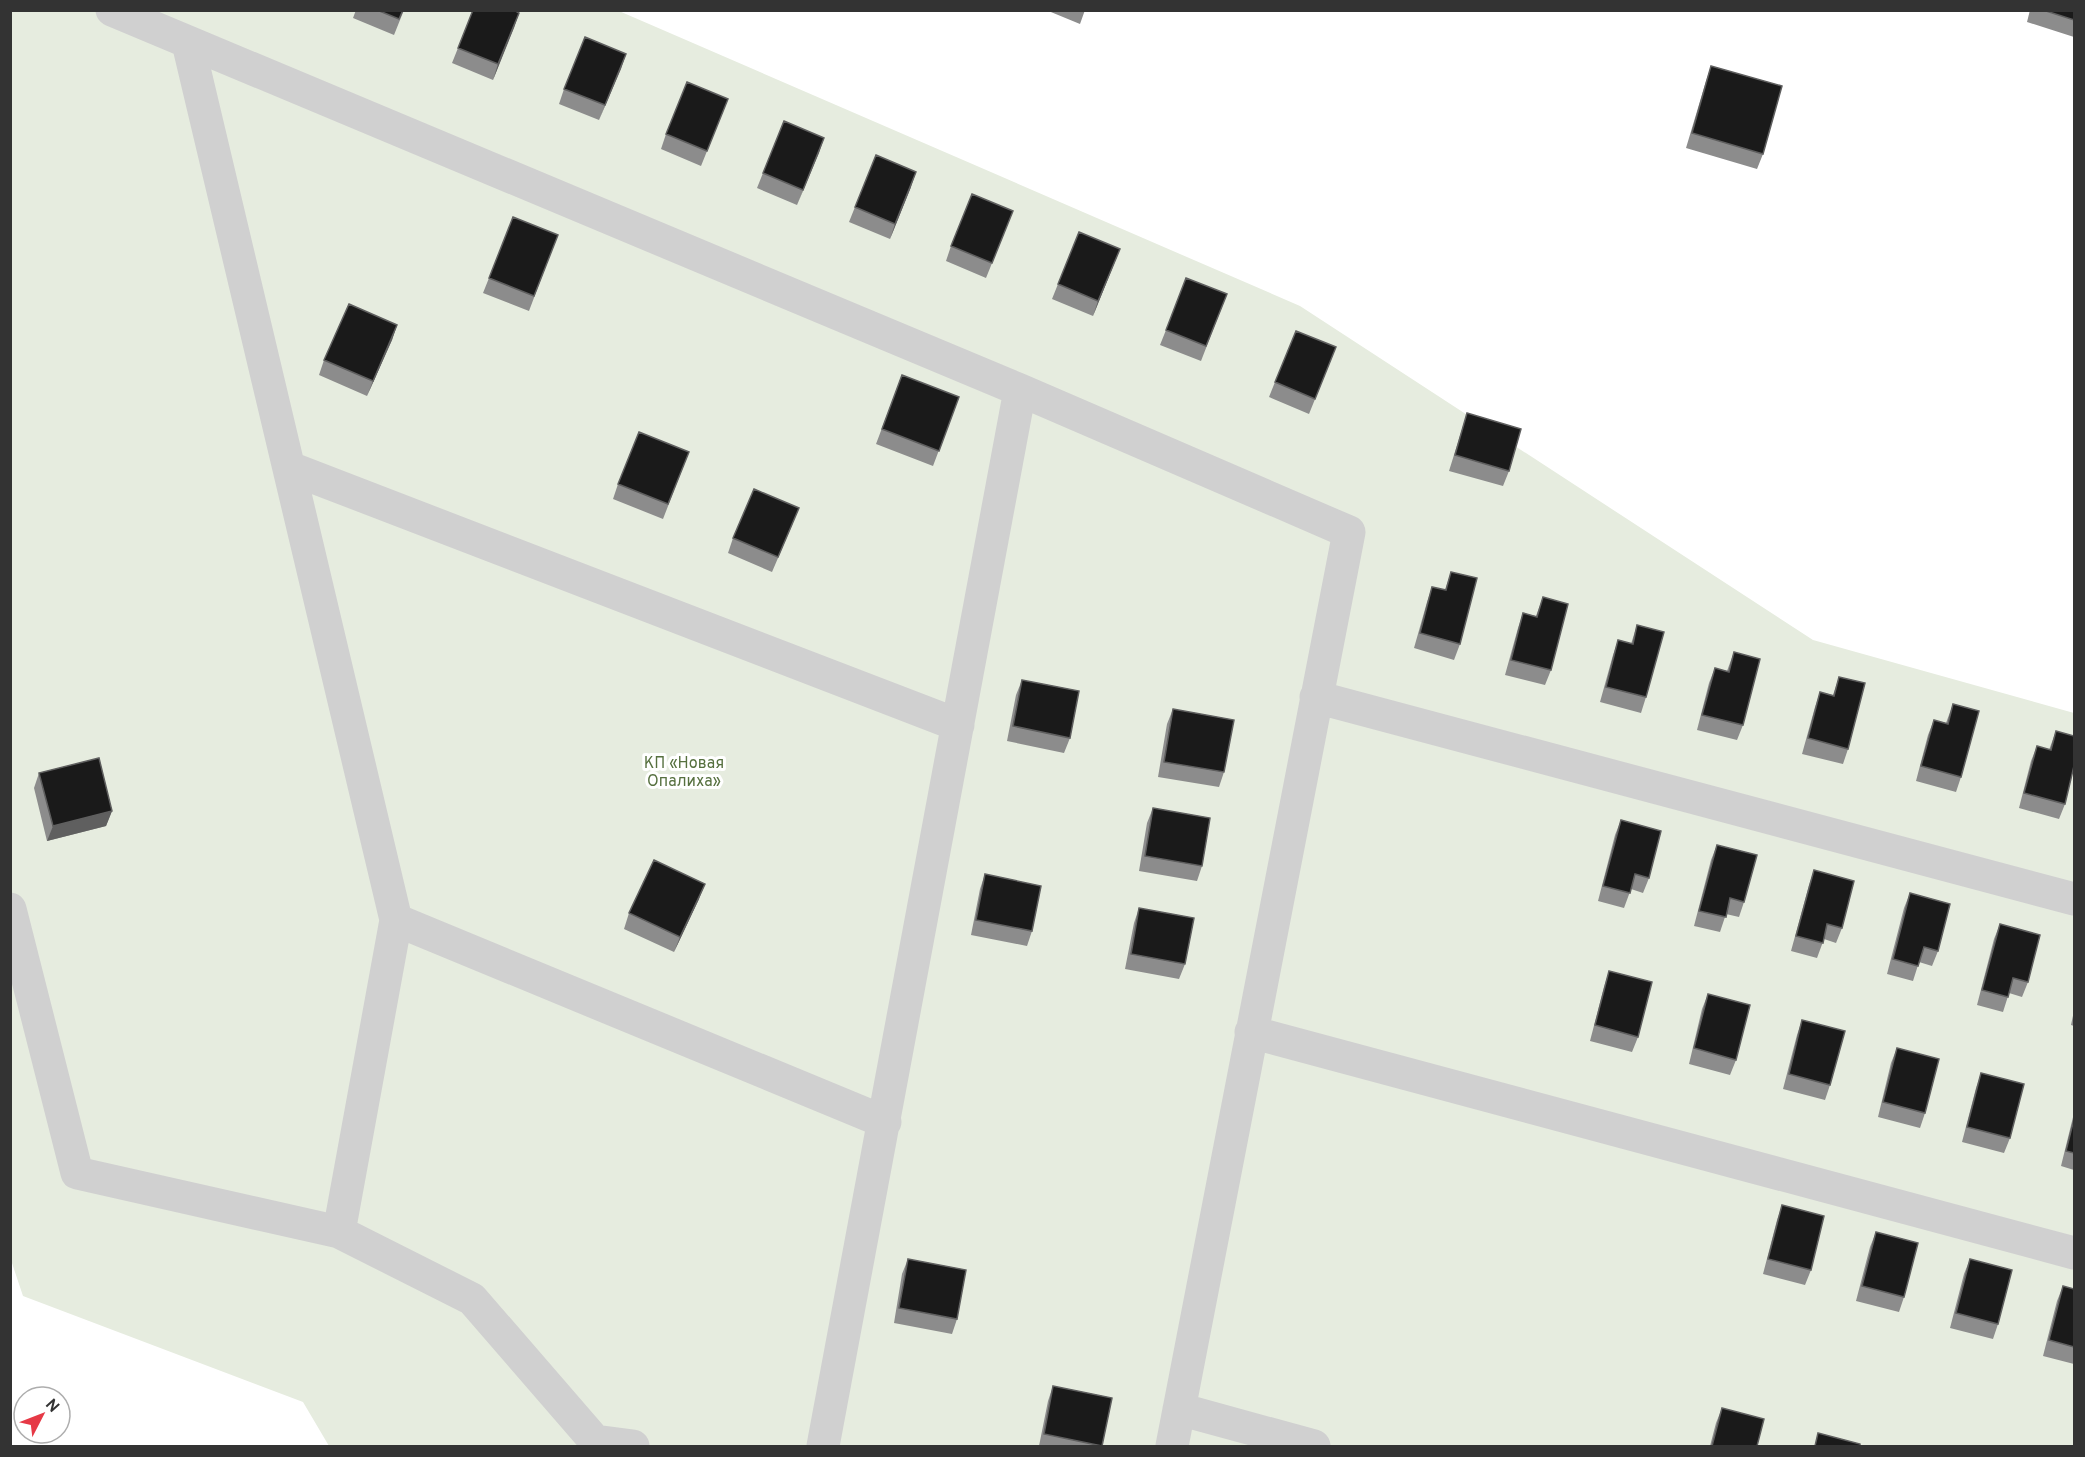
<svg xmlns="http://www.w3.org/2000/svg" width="2085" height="1457" font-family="Overpass,sans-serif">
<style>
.green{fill:#e6ecdf}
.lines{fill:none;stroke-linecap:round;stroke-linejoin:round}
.minor{stroke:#d0d0d0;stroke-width:33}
.wall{fill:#8c8c8c}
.shaded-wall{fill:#5f5f5f}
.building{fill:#1a1a1a;stroke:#5f5f5f;stroke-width:1.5}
.labels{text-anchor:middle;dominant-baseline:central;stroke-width:6;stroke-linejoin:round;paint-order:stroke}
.park-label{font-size:16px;fill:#56703f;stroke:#fff}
</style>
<rect width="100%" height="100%" fill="#fff"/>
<!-- green -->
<path class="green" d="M11,11H619L1300,306L1813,640L2074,713V1446H329L303,1402L23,1296L11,1260Z"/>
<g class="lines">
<!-- minor -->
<path class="minor" d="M112,10L1020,390L1349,532L1172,1446
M188,43L396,920L339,1232
M290,468L958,725
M1316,697L2074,899
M10,909L77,1173L339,1232L472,1299L595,1441L597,1446
M396,920L885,1122
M1251,1032L2074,1253
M1179,1409L1314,1446
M595,1441L633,1446
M823,1446L1020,390"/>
</g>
<!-- wall -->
<path class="wall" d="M356,10H404L394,35L353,18Z
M1046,10H1085L1080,24Z
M2030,10H2074V37L2027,22Z
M519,13L493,80L452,63L458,48Z
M626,54L599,120L559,104L564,89Z
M1711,66L1763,154L1757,169L1686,148L1706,81Z
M728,99L701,166L661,149L666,134Z
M824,138L797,205L757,188L763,173Z
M911,187L890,239L849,222L855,207Z
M1007,226L986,278L946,261L951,246Z
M1120,249L1093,316L1052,299L1058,284Z
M552,250L529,311L483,293L489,278Z
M1227,294L1201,361L1160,345L1166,330Z
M397,325L392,340L367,396L319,375L324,360Z
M1330,362L1309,414L1269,397L1275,382Z
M902,375L959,397L933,466L876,444Z
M1467,413L1509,471L1503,486L1449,471Z
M689,452L663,519L613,499L618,484Z
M793,523L772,572L728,553L733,538Z
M1451,572L1460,644L1454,660L1414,648L1427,602L1432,587L1445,590Z
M1543,597L1551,670L1545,685L1505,675L1518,628L1523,613L1536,616Z
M1637,625L1646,697L1641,713L1600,702L1613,655L1618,640L1631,644Z
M1734,652L1743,725L1737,740L1697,730L1709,683L1715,668L1727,671Z
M1839,677L1848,749L1843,764L1802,754L1815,707L1820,692L1833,695Z
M1022,680L1070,738L1064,753L1007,741L1016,695Z
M1953,704L1961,777L1956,792L1916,781L1928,735L1934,720L1946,723Z
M1173,709L1224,772L1219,787L1158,777L1167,724Z
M2056,731L2065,804L2059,819L2019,808L2031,761L2037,746L2049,750Z
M39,773L112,811L106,826L47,841L34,788Z
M1153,808L1202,866L1197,881L1139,871L1147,823Z
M1621,820L1649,878L1643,893L1631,889L1624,908L1598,901L1615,835Z
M1717,845L1744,902L1739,917L1726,914L1720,932L1694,926L1711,860Z
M1814,870L1842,928L1836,943L1824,939L1817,958L1791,951L1809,885Z
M985,874L1032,931L1027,946L971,935L980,889Z
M1910,893L1938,951L1932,966L1919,962L1913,981L1887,974L1904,908Z
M699,899L674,952L624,929L629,913Z
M1139,908L1185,964L1179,979L1125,969L1134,923Z
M2000,924L2028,982L2022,997L2009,993L2003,1012L1977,1005L1994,939Z
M1609,971L1638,1037L1632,1052L1590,1041L1604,987Z
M1708,994L1736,1060L1730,1075L1689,1064L1702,1009Z
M2074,1011V1026L2071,1025Z
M1802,1020L1830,1085L1825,1100L1783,1089L1797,1035Z
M1897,1048L1925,1113L1920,1128L1878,1117L1891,1063Z
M1981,1073L2010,1138L2004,1153L1962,1142L1976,1088Z
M2074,1113V1170L2061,1166Z
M1782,1205L1811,1270L1805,1285L1763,1274L1777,1220Z
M1876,1232L1904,1297L1899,1312L1856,1301L1870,1247Z
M908,1259L957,1319L952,1334L894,1323L902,1274Z
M1970,1259L1998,1324L1993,1339L1950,1328L1964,1274Z
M2063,1286L2074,1289V1364L2043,1356L2057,1301Z
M1053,1386L1112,1398L1102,1446H1039L1048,1401Z
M1722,1408L1757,1446H1710L1716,1423Z"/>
<!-- shaded-wall -->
<path class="shaded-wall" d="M519,13L514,28L493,80L498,64Z
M626,54L621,69L599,120L605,105Z
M824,138L819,153L797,205L803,190Z
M916,172L911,187L890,239L895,224Z
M1120,249L1114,264L1093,316L1098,301Z
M397,325L392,340L367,396L373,381Z
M112,811L106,826L47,841L53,826Z
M705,884L699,899L674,952L680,937Z"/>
<!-- building -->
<path class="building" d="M377,10H403L399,19Z
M473,10H514L519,13L498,64L458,48Z
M2043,10H2074V20Z
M585,37L626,54L605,105L564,89Z
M1711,66L1782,86L1763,154L1692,133Z
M687,82L728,99L707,151L666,134Z
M784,121L824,138L803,190L763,173Z
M876,155L916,172L895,224L855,207Z
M972,194L1013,211L992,263L951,246Z
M513,217L558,235L534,296L489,278Z
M1079,232L1120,249L1098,301L1058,284Z
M1186,278L1227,294L1206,346L1166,330Z
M349,304L397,325L373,381L324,360Z
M1296,331L1336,347L1315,399L1275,382Z
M902,375L959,397L939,451L882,429Z
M1467,413L1521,429L1509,471L1455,455Z
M639,432L689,452L668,504L618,484Z
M754,489L799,508L778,557L733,538Z
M1451,572L1477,578L1460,644L1420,633L1432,587L1446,590Z
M1543,597L1568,604L1551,670L1511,660L1523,613L1537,617Z
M1637,625L1664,632L1646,697L1606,687L1618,640L1633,644Z
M1734,652L1760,659L1743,725L1702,715L1715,668L1729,672Z
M1839,677L1865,683L1848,749L1808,738L1820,692L1834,696Z
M1022,680L1079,691L1070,738L1013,726Z
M1953,704L1979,711L1961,777L1921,766L1934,720L1948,724Z
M1173,709L1234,720L1224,772L1164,762Z
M2056,731L2074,736V766L2065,804L2024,793L2037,746L2051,750Z
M99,758L112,811L53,826L39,773Z
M1153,808L1210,818L1202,866L1145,856Z
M1621,820L1661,831L1649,878L1635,874L1630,893L1603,886Z
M1717,845L1757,855L1744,902L1730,898L1726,917L1699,911Z
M654,860L705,884L680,937L629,913Z
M1814,870L1854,881L1842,928L1827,924L1823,943L1796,936Z
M985,874L1041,886L1032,931L976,920Z
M1910,893L1950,904L1938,951L1924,947L1918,966L1893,959Z
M1139,908L1194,918L1185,964L1131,954Z
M2000,924L2040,935L2028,982L2013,978L2008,997L1982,990Z
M1609,971L1652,982L1638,1037L1595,1025Z
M1708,994L1750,1005L1736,1060L1694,1048Z
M1802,1020L1845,1031L1830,1085L1789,1074Z
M1897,1048L1939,1059L1925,1113L1883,1102Z
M1981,1073L2024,1084L2010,1138L1967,1127Z
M2074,1119V1153L2066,1151Z
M1782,1205L1824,1216L1811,1270L1768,1259Z
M1876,1232L1918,1243L1904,1297L1862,1286Z
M908,1259L966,1270L957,1319L899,1308Z
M1970,1259L2012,1270L1998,1324L1956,1313Z
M2063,1286L2074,1289V1347L2049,1340Z
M1053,1386L1112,1398L1102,1446L1044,1434Z
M1722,1408L1764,1419L1757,1446H1712Z
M1818,1433L1860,1444V1446H1815Z"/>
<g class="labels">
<!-- park labels -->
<g class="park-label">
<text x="684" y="764">КП «Новая<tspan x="684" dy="18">Опалиха»</tspan></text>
</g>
</g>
<!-- border -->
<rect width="2085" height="1457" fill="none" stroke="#333333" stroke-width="24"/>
<!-- north arrow -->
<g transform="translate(42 1415) rotate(48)"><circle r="28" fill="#ffffff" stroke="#adadad" stroke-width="1.5"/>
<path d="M0-4.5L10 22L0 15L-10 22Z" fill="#e63946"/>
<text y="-9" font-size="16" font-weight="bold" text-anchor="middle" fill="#333333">N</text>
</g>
</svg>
